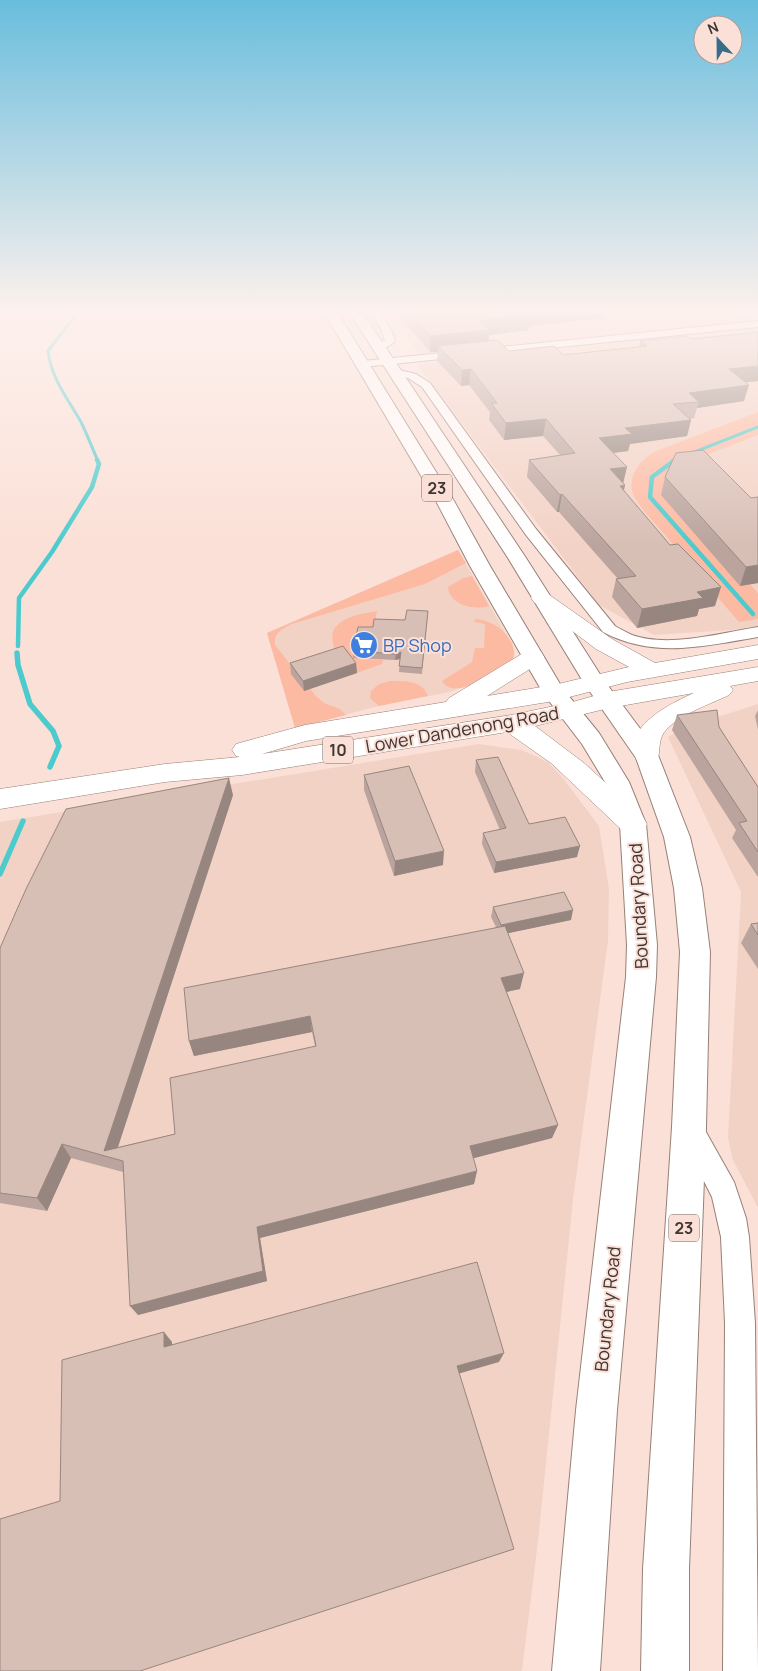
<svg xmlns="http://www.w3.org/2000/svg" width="758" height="1671" font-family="Manrope,sans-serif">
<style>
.built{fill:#f3d2c6}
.green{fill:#fdbaa2}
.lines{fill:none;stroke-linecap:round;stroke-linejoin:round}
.stream-far2{stroke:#4bcbcd;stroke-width:3}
.stream-far1{stroke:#4bcbcd;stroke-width:4.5}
.stream{stroke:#4bcbcd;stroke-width:5.5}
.minor-casing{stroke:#978077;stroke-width:2}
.major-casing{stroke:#978077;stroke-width:2}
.highway-casing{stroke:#978077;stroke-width:1}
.minor{fill:#fff;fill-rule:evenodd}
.major{fill:#fff;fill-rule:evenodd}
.highway{fill:#fff;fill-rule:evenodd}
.wall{fill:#baa49d}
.shaded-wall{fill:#97867f}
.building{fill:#d8bfb6;stroke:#97867f}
.labels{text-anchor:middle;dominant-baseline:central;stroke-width:4;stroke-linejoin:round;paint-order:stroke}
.shield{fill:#fbe0d7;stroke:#786964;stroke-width:1}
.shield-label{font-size:16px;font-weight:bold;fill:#403633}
.shop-label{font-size:18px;fill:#366cbe;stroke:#fbe0d7;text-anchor:start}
.street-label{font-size:18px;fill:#403633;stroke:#fbe0d7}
</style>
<rect width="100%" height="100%" fill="#fbe0d7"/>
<!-- built -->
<path class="built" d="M388,312H758V320L419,354Z
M758,328V626L731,630L654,635L599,605L417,364Z
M458,550L513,646L515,654L466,686L449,692L379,706L295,728L267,633Z
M758,704V1208L733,1160L728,1138L741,892L668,737L683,728Z
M479,744L521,750L536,756L549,763L563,778L599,826L609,889L608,941L573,1200L538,1541L522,1671H0V822Z"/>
<!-- green -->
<path class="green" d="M758,412V435L694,460L682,509L758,593V619L739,622C714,593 690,565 666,536C657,525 635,504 632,490C629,473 641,460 654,452Z
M458,550L466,563L425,584L292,624C283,628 273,633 275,645L316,696L324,703L340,709L346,715L295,728L267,633Z
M472,576L489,606C475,611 449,605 448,587L463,578Z
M377,611L369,659L383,660L382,664L357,673C343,662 329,651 333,631C342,616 361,614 377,611Z
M475,619C495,620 519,638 513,661C499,670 454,703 442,681L472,662L475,648H484L485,624L474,622Z
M390,681C405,681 422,680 428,696L379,706L370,698L371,691L379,684Z"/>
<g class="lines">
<!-- stream-far2 -->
<path class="stream-far2" d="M78,312L48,351C51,378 68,399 81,422C87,434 92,448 98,461
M736,312L745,319
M692,453L758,427
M672,461L680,458"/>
<!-- stream-far1 -->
<path class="stream-far1" d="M675,460L652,477L650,497L753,614
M18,646L19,598L52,552L92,487L99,464L97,460"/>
<!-- stream -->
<path class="stream" d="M17,653L18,665L30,704L53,731L59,746L50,767
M0,874L23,821"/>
<!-- minor casing -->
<g class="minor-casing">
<path id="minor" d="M370,312H379L391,329L395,341C391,346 381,351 374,349L373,347L385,340L381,329Z
M758,321V327L363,367L358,364L363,361Z
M395,369L416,374L430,383L536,529L615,626C620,629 626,632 632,635C668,648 721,633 758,627V637C704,646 654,659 603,632L526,535L422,387L408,378L391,374L390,372L391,370Z
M693,1121L702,1125L734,1182L746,1218L749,1237L755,1323L758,1671H723L725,1323L721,1237L712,1197L680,1134L684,1125Z"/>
</g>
<!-- major casing -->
<g class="major-casing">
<path id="major" d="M324,312H337L454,501L490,566L563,689L599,733L629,782L646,824L657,945L656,977L617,1410L600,1671H552L576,1410L626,977L627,945L620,824L605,782L582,744L543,693L470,566L436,501Z
M349,312H362L526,558L603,679L656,750L690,837L702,888L710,952L706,1127L689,1569V1671H641L643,1569L672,1127L680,952L674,888L664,837L636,758L584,683L508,558Z"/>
</g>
<!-- highway casing -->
<g class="highway-casing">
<path id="highway" d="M541,592L548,594L612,639L655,663L758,645V659L627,682L554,701L306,741L262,754L511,715L569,703L608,692L758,667V681L730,686L733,690L729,695C711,704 671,717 662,736C658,745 661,754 656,762L647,765L638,762C618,729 671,703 694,693L609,708L535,726L584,763L643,817L647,824L643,831L633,834L623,831L551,763L507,732L242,775L165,782L0,809V789L165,764L240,757L236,756L232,750L236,744L305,725L446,702L449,698L525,652L533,650L541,652L544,657L541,662L487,696L554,685L629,667L596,649L534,602L531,598L534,594Z"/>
</g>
<!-- minor -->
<use href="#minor" class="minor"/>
<!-- major -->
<use href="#major" class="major"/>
<!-- highway -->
<use href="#highway" class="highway"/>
</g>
<!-- wall -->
<path class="wall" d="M401,312H605L604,318L529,326L528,330L489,335L488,341L509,351L563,355L639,347L640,341L691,339L758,332V381L746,382L744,401L697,408L694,418L690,419L691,420L687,436L630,444L628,451L613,453L623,483L625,485L624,490L715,606L699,609L697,616L637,628L612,597L616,579H618L559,512H557L527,477L529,460L560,455L543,436L504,440L489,420L490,412L469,385L461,386L437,361L438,352H430L401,318Z
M665,477L751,498L758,583L740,586L661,495Z
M428,611L422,674L399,672L400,659L395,660L353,658V651L373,627L405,620Z
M290,663H356L357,673L304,691L291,674Z
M758,710V730L755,716Z
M677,715L719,727L758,787V877L732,838L736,830L672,730Z
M476,760L529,824L577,857L494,873L482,844L483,833L500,830L475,772Z
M364,775L443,865L394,876L364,790Z
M233,795L118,1147L175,1134L315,1046L312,1032L194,1056L189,1041L496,927L491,917L493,907L571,920L508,933L520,989L506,992L558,1125L552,1138L473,1158L477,1171L474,1184L260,1238L267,1281L138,1315L123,1172L71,1158L47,1211L0,1203V948Z
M758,923V969L741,943L751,924Z"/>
<!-- shaded-wall -->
<path class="shaded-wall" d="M526,312H605L604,318L529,326L528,330L489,335L488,346H438V352H430V336L479,320Z
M758,366V381L724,385L729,369Z
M471,369L469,385L461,386L462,370Z
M749,385L744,401L697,408L699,402L689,393Z
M546,419L543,436L504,440L506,423Z
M691,420L687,436L630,444L628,451L595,455L599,438L625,428Z
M627,467L623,484L610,469Z
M625,485L621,502L620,486Z
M562,494L559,512H557L560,495Z
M758,565V583L740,586L746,567Z
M721,587L715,606L699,609L697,616L637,628L642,609L697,592Z
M401,652L400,659L395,660L396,654Z
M356,663L357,673L304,691L303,681Z
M229,778L233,795L114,1159L104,1151Z
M580,846L577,857L494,873L496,862Z
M444,851L443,865L394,876L395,861Z
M573,910L571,920L499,935L501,925Z
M524,973L520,989L497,994L501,978Z
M310,1016L312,1032L194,1056L189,1041Z
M558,1125L552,1138L467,1160L470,1146Z
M62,1144L71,1158L47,1211L37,1198Z
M477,1171L474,1184L260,1238L267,1281L138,1315L130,1306L257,1227Z
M164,1332L172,1342V1357L164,1347Z
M504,1353L499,1362L454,1375L457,1366Z"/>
<!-- building -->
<path class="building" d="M410,312H528L530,315L479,320L489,330L430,336Z
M758,332V366L729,369L749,385L689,393L699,402L673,404L691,420L625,428L632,434L599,438L627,467L610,469L625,485L620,486L670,545L678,544L721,587L697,592L703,598L642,609L616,579L636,576L562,494L560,495L529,460L575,453L546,419L506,423L491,403H497L471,369L462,370L438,346L498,340L509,351L554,346L563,355L647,346L640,341L687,336L691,339Z
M703,450L751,498L758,497V565L746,567L665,477L676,453Z
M407,610L428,611L422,668L399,666L401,652L396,654L353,651L358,627H373L374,619L405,620Z
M343,646L356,663L303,681L290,663Z
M717,710L719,727L758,787V852L739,823L747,821L677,715Z
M498,757L529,824L565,817L580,846L496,862L483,833L506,828L476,760Z
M409,766L444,851L395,861L364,775Z
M229,778L104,1151L175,1134L170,1078L316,1046L310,1016L189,1041L184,988L505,926L524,973L501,978L558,1125L470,1146L477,1171L257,1227L263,1271L130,1306L123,1161L62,1144L37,1198L0,1193V948L26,889L66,809Z
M564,892L573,910L501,925L493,907Z
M758,923V935L751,924Z
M477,1262L504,1353L457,1366L514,1549L140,1671H0V1519L60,1501L62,1360L164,1332V1347Z"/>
<!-- sky -->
<linearGradient id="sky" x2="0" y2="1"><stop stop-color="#69bddd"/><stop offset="0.57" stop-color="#fdf1ed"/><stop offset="1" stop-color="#fdf1ed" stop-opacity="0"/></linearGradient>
<rect width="758" height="546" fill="url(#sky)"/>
<!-- icons -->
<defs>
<g id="supermarket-disc" transform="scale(1.4375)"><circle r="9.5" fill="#3f7fe0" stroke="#fbe0d7"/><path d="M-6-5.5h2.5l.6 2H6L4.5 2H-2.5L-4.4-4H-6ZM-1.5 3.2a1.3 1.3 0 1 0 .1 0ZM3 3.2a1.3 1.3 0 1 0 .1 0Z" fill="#fff"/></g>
</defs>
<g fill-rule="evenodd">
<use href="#supermarket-disc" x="364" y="645"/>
</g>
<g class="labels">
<!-- shield labels -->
<g class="shield">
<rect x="422" y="474.5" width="30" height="27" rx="4"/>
<rect x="323" y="736.5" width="30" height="27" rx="4"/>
<rect x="669" y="1214.5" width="30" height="27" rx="4"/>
</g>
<g class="shield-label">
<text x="437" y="488">23</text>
<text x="338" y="750">10</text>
<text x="684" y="1228">23</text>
</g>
<!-- shop labels -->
<g class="shop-label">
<text x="383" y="645">BP Shop</text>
</g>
<!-- street labels -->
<g class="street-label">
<text transform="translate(462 729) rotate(-10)">Lower Dandenong Road</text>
<text transform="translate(638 906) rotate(-93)">Boundary Road</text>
<text transform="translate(607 1309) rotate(-84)">Boundary Road</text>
</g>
</g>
<!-- north arrow -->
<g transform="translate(718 40) rotate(338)"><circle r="24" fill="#fbe0d7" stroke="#b09c95"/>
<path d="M0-4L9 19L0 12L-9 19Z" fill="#376d88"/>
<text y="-8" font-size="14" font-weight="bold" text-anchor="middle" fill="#403633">N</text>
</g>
</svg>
